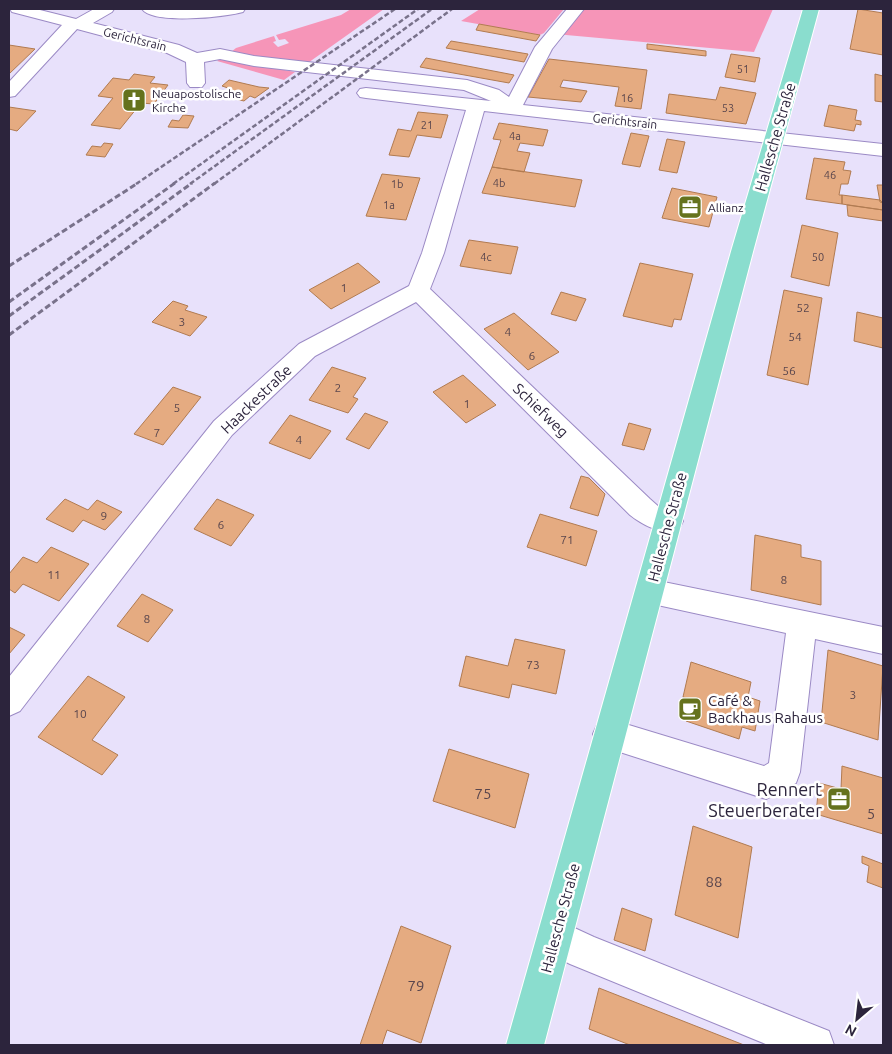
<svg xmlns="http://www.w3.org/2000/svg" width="892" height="1054" font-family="Ubuntu,sans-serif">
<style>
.green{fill:#f695b8}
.building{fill:#e5ab81;stroke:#b17b51}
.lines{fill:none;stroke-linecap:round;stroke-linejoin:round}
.minor-casing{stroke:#9b8ac5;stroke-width:2}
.major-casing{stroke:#fff;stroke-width:2}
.minor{fill:#fff;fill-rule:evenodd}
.major{fill:#8addce;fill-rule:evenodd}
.rail-far1{stroke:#79728b;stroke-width:2.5;stroke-dasharray:5 2.5;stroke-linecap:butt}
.rail{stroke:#79728b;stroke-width:3;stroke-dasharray:6 3;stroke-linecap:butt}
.labels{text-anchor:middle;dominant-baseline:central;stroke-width:5;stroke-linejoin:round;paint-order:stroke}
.far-number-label{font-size:11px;fill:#5a464d}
.far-street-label{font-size:12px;fill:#2c243c;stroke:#fff}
.far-poi-label{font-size:12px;fill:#2c243c;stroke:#fff;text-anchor:start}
.number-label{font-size:12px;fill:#5a464d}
.street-label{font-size:15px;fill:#2c243c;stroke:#fff}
.poi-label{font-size:15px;fill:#2c243c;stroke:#fff;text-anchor:start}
.near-number-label{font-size:15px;fill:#5a464d}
.near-poi-label{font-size:18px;fill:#2c243c;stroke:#fff;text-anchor:end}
</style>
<rect width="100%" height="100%" fill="#e8e1fb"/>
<!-- green -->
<path class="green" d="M351,9H384L305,65L231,52L236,48L274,36L276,41L273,42L278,47L289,43L285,39L279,40L276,35L341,15Z
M480,9H564L544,33L540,35L461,21Z
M576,9H773L754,52L555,34Z
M221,58L295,72L284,80L217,61Z"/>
<!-- building -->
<path class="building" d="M858,9L883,13V55L850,49Z
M479,24L540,35L536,41L476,30Z
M451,41L528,54L524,62L446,48Z
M647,44L706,51V56L647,49Z
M9,45L35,49L9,74Z
M731,54L760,58L755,82L725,77Z
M426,58L514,75L509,83L420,67Z
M549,59L647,70L641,109L615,106L619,87L563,80L560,87L587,91L581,102L528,97Z
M134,74L155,77L150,83L168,85L154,104L141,103L120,129L91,125L113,98L98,96L113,78L129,80Z
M875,74L883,76V102L875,101Z
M229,80L259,87L269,88L255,98L250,96L244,101L236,99L241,94L228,91L231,89L222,86Z
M720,87L756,93L746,124L666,113L669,94L716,100Z
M829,105L857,110L855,120L861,121V125L856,124L854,131L824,126Z
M9,107L36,111L17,131L9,129Z
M418,112L448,115L441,138L417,135L409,157L389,155L398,129L411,131Z
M183,115L194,116L188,128L168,127L172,120L179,121Z
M499,123L548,130L543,146L520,143L517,151L530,153L524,172L492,167L501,140L493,139Z
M631,133L649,136L640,167L622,164Z
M667,139L685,142L677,173L659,170Z
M104,143L113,144L105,157L86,155L92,146L101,147Z
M814,158L845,162L843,170L851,171L848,184H841L839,195H842V204L806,199Z
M492,167L582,180L575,207L482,193Z
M382,174L420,178L406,220L366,216Z
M877,185H883V203L880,202Z
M672,188L717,197L709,227L662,218Z
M842,195L880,200L883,203V210L842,204Z
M847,205L883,210V221L848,216Z
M802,225L838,233L829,286L791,277Z
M469,240L518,247L511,274L460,266Z
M358,263L380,282L331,309L309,290Z
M640,263L693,274L681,320L674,319L672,327L623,316Z
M784,290L822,298L808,385L767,375Z
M561,292L586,299L576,321L551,314Z
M173,301L188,306L185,310L207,317L190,336L152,322Z
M857,312L883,318V348L854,341Z
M514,313L559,352L528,370L484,329Z
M332,367L366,378L353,397L358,399L348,413L309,400Z
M463,375L496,405L466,423L433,392Z
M173,387L201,397L163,445L134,434Z
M365,413L388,422L369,449L346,439Z
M290,415L331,431L310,459L269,443Z
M629,423L651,429L644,450L622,445Z
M581,476L589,478L605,494L598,516L570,508Z
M65,499L88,510L97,500L122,512L105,530L83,520L73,532L46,519Z
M217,499L254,515L231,546L194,529Z
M540,514L597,531L586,566L527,547Z
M755,535L801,545V557L821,561V605L751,590Z
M51,547L89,564L59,601L23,584L15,593L9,589V574L23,557L37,563Z
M142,594L173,610L148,642L117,626Z
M9,627L25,635L9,654Z
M515,639L565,650L556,694L512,684L509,698L459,686L466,656L508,666Z
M828,650L883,666L878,740L821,722Z
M691,662L751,682L748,697L760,701L755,731L742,727L739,739L686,721L691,699L683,697Z
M88,676L125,697L92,740L118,755L102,775L38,737Z
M449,749L529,774L515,828L433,801Z
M842,766L883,778V834L816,814L819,783L841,789Z
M693,826L752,847L738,938L675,915Z
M862,856L883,864V888L867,882L869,866L862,863Z
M622,908L652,919L645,951L614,940Z
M401,926L451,946L421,1043L387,1030L382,1045H360Z
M599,988L744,1045H630L589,1029Z"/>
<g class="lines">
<!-- minor casing -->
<g class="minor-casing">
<path id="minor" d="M10,9H36L76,19L94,9H114L112,12L93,23L179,45L197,53L220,49L254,56L467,80L499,90L509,97L535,47L567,9H584L552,49L523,105L883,144V156L484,111L444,253L430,289L650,499L659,507L679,513L683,521L679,529C662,535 644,526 630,515L416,302L315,356L232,435L20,711L9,716V677L214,421L299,344L409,286L422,253L466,110L366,98L360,97L357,93L360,89L366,88L491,101L464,90L254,66L220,59L204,62L205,83L202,87H190L187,83L186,62L167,53L77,29L15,96L9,97V82L62,25L12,12Z
M142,9H245L243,12C225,17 153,25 142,9Z
M649,579L883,627V654L815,639L800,772L796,783L766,799L598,745L593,734L598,723L609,719L764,766L769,763L786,633L639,601L635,592L639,583Z
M555,919L594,937L829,1031L834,1045H768L570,964L542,950L537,937L542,924Z"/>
</g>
<!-- major casing -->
<g class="major-casing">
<path id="major" d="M803,9H819L754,248L544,1045H506L732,248Z"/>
</g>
<!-- minor -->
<use href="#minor" class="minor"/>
<!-- major -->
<use href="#major" class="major"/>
<!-- rail-far1 -->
<path class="rail-far1" d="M136,184L395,9
M173,184L418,9
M190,184L432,9
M214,184L452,9"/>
<!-- rail -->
<path class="rail" d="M9,266L138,183
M9,302L175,183
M9,316L192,183
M9,335L215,183"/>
</g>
<!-- icons -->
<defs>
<g id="church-square" transform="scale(1.25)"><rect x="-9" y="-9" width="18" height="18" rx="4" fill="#65721d" stroke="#fff"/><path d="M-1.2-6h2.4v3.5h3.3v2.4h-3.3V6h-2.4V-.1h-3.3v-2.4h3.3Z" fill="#fff"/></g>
<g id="office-square" transform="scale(1.25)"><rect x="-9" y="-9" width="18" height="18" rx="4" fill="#65721d" stroke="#fff"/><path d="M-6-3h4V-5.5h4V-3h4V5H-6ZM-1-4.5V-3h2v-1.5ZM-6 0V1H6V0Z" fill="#fff"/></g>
<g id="cafe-square" transform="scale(1.25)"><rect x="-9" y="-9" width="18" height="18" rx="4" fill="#65721d" stroke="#fff"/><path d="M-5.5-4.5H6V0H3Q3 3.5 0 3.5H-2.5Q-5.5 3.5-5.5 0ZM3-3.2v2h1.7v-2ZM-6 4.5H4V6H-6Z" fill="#fff"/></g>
</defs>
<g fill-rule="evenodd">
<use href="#church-square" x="134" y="100"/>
<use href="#office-square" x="690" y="207"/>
<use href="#cafe-square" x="690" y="709"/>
<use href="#office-square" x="839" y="799"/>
</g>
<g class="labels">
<!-- far-number labels -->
<g class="far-number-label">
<text x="743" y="69">51</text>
<text x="627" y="98">16</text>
<text x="728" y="108">53</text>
<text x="427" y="125">21</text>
<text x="515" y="136">4a</text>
<text x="830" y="175">46</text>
<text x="499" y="183">4b</text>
<text x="397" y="184">1b</text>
<text x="389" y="205">1a</text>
<text x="486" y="257">4c</text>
<text x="818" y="257">50</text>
</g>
<!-- far-street labels -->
<g class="far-street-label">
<text transform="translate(135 39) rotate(14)">Gerichtsrain</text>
<text transform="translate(625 121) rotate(6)">Gerichtsrain</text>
</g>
<!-- far-poi labels -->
<g class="far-poi-label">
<text x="152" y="93">Neuapostolische<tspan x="152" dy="14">Kirche</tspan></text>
<text x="708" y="207">Allianz</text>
</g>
<!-- number labels -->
<g class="number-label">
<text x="344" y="287">1</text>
<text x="803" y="307">52</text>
<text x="182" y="321">3</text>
<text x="508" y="331">4</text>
<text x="795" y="336">54</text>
<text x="532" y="355">6</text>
<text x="789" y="370">56</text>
<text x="338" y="387">2</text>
<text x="467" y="403">1</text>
<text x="177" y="407">5</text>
<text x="157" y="432">7</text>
<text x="299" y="439">4</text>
<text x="104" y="515">9</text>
<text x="221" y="524">6</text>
<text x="567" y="539">71</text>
<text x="54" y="574">11</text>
<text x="784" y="579">8</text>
<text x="147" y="618">8</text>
<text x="533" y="664">73</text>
<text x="853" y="694">3</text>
<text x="80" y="713">10</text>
</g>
<!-- street labels -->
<g class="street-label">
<text transform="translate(775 137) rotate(-74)">Hallesche Straße</text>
<text transform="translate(256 399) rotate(-44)">Haackestraße</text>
<text transform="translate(541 410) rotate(44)">Schiefweg</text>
<text transform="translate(667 527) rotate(-75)">Hallesche Straße</text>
<text transform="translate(560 918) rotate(-75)">Hallesche Straße</text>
</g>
<!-- poi labels -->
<g class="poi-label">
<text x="708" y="700">Café &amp;<tspan x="708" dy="17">Backhaus Rahaus</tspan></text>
</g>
<!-- near-number labels -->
<g class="near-number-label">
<text x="483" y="793">75</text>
<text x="871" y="813">5</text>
<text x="714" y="881">88</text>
<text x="416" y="985">79</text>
</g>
<!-- near-poi labels -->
<g class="near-poi-label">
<text x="822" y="789">Rennert<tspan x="822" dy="21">Steuerberater</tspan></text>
</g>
</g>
<!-- border -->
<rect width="892" height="1054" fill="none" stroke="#2c243c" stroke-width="20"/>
<!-- north arrow -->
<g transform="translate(857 1019) rotate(208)" stroke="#ffffff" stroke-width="4" paint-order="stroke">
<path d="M0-4L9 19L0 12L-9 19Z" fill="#2c243c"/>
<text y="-8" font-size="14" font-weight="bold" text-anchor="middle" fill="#2c243c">N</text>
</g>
</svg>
